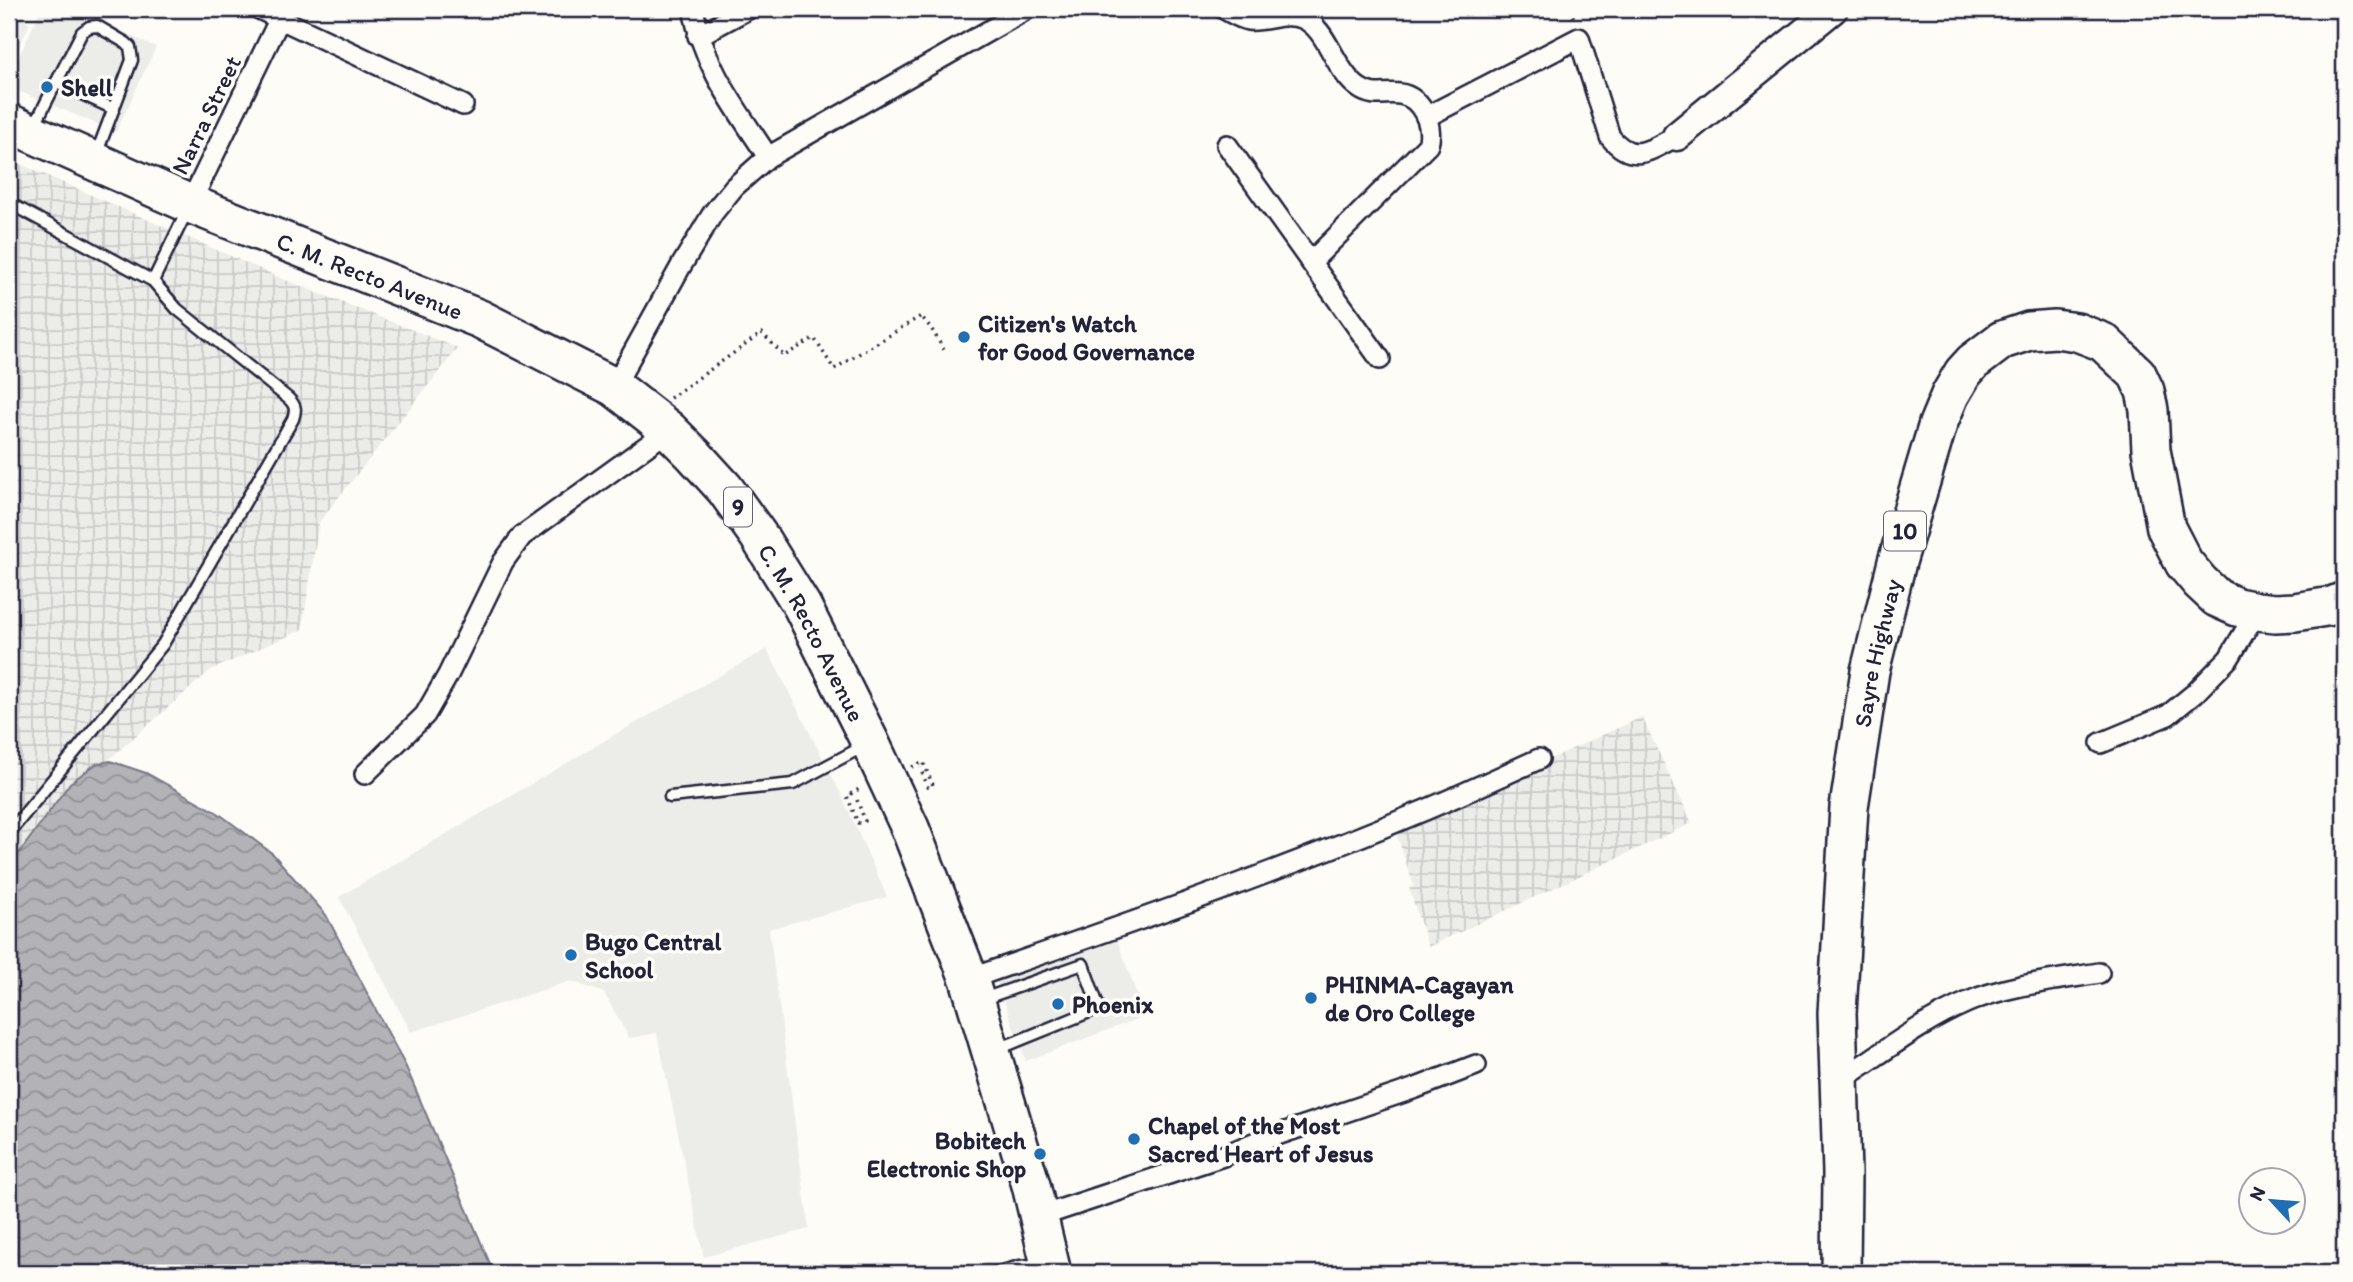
<svg xmlns="http://www.w3.org/2000/svg" width="2353" height="1282" font-family="Itim,sans-serif">
<style>
.built{fill:#ecece9}
.industrial{fill:url(#industrial-grid)}
.water{fill:url(#water-waves);stroke:#787885;stroke-width:2}
.lines{fill:none;stroke-linecap:round;stroke-linejoin:round}
.lane-casing{stroke:#22223b;stroke-width:15}
.street-casing{stroke:#22223b;stroke-width:24}
.secondary-casing{stroke:#22223b;stroke-width:33}
.highway-casing{stroke:#22223b;stroke-width:42}
.path{stroke:#22223b;stroke-width:3.5;stroke-dasharray:2 5;stroke-linecap:butt}
.lane{stroke:#fdfcf7;stroke-width:10}
.street{stroke:#fdfcf7;stroke-width:19}
.secondary{stroke:#fdfcf7;stroke-width:28}
.highway{stroke:#fdfcf7;stroke-width:37}
.poi-dot{fill:#1f6fb2;stroke:#fdfcf7;stroke-width:2.5}
.labels{text-anchor:middle;dominant-baseline:central;stroke-width:7;stroke-linejoin:round;paint-order:stroke}
.shield{fill:#fdfcf7;stroke:#646373;stroke-width:2}
.shield-label{font-size:23px;font-weight:bold;fill:#22223b}
.poi-label{font-size:24px;font-weight:bold;fill:#22223b;stroke:#fdfcf7;text-anchor:start}
.street-label{font-size:24px;fill:#22223b;stroke:#fdfcf7}
</style>
<defs>
<pattern id="industrial-grid" width="8" height="8" patternUnits="userSpaceOnUse" patternTransform="scale(1.75)"><rect width="8" height="8" fill="#ecece9"/><path d="M0 4h8M4 0v8" fill="none" stroke="#cacac9"/></pattern>
<pattern id="water-waves" width="16" height="10" patternUnits="userSpaceOnUse" patternTransform="scale(1.75)"><rect width="16" height="10" fill="#b2b2b7"/><path d="M0 5q4-4 8 0t8 0" fill="none" stroke="#909096"/></pattern>
</defs>
<rect width="100%" height="100%" fill="#fdfcf7"/>
<filter id="ink" filterUnits="userSpaceOnUse"><feTurbulence type="fractalNoise" baseFrequency=".0143" numOctaves="2"/><feDisplacementMap in="SourceGraphic" scale="14" xChannelSelector="R" yChannelSelector="G"/><feConvolveMatrix kernelMatrix="1 2 1 2 8 2 1 2 1" color-interpolation-filters="sRGB"/></filter>
<g filter="url(#ink)">
<!-- built -->
<path class="built" d="M41,9H69L156,47L116,132L9,87V78Z
M9,13L30,23L9,68Z
M767,649L842,796L887,897L769,929L809,1229L704,1257L657,1033L629,1038L604,993L571,981L411,1032L339,897L616,734Z
M1116,937L1145,1016L1026,1061L997,982Z"/>
<!-- industrial -->
<path class="industrial" d="M9,159L283,279L458,348L319,522L302,630L211,670L84,781L61,798L9,867Z
M1642,717L1692,823L1428,947L1409,888L1414,886L1395,830Z"/>
<!-- water -->
<path class="water" d="M110,761L146,773L218,813L273,854L326,915L406,1067L494,1273H9V867L70,783L96,764Z"/>
<g class="lines">
<!-- lane casing -->
<g class="lane-casing">
<path id="lane" d="M56,82L114,109
M34,126L82,32L89,27L97,26L126,43L130,47L132,60L96,155
M9,203L153,281L187,211
M670,797L793,784L864,746
M9,833L163,644L293,419C296,410 296,406 289,399L177,309L153,281
M983,999L1083,964L1099,1008L998,1049
M995,1273L1020,1266L1042,1264"/>
</g>
<!-- street casing -->
<g class="street-casing">
<path id="street" d="M259,9L463,105
M693,9C705,70 735,106 768,157
M1224,9C1232,13 1239,18 1248,20C1267,22 1283,11 1302,18C1328,28 1334,71 1359,88C1373,98 1385,92 1400,94C1422,97 1434,126 1428,145L1311,262
M698,36L748,9
M1426,117L1579,38L1610,137C1633,165 1650,150 1677,136
M1227,145L1380,359
M190,204L284,10
M614,387L681,266L713,213L734,187L768,157L1027,9
M2101,743L2168,715L2195,693L2229,658L2257,611
M365,774L425,715L448,675L503,562L522,536L669,430
M969,979C1120,927 1270,875 1418,813C1459,796 1499,777 1539,759
M1839,1081C1881,1054 1921,1022 1968,1002C2008,985 2056,980 2099,973
M1038,1217L1223,1156L1256,1142L1416,1088L1476,1065"/>
</g>
<!-- secondary casing -->
<g class="secondary-casing">
<path id="secondary" d="M1677,136L1833,9"/>
</g>
<!-- highway casing -->
<g class="highway-casing">
<g id="highway">
<path id="s1" d="M9,123L190,204L480,319L614,387L669,430L694,455L725,489L758,535L802,606L870,742L910,828L969,979L1031,1185L1052,1273"/>
<path id="s2" d="M1841,1273L1842,1173L1837,1013L1849,807L1870,671L1897,562L1938,424L1950,395L1963,373L1973,362L2002,340L2029,331L2055,329L2077,332L2103,342L2137,374L2145,391L2149,410L2151,450L2166,528L2184,563L2200,582L2217,598L2237,607L2257,611L2275,613L2295,612L2332,606L2344,601"/>
</g>
</g>
<!-- path -->
<path class="path" d="M1570,9L1574,19
M670,398L762,333L784,356L814,338L834,369L921,316L931,328L944,350
M912,767L923,762L933,785L928,787L920,768
M857,800L865,821L858,823L847,796L861,788"/>
<!-- lane -->
<use href="#lane" class="lane"/>
<!-- street -->
<use href="#street" class="street"/>
<!-- secondary -->
<use href="#secondary" class="secondary"/>
<!-- highway -->
<use href="#highway" class="highway"/>
</g>
</g>
<!-- markers -->
<g class="poi-dot">
<circle cx="47" cy="87" r="7"/>
<circle cx="964" cy="337" r="7"/>
<circle cx="571" cy="955" r="7"/>
<circle cx="1311" cy="998" r="7"/>
<circle cx="1058" cy="1004" r="7"/>
<circle cx="1134" cy="1139" r="7"/>
<circle cx="1040" cy="1154" r="7"/>
</g>
<g class="labels">
<!-- shield labels -->
<g class="shield">
<rect x="724" y="487.5" width="28" height="39" rx="5"/>
<rect x="1884" y="511.5" width="42" height="39" rx="5"/>
</g>
<g class="shield-label">
<text x="738" y="507">9</text>
<text x="1905" y="531">10</text>
</g>
<!-- poi labels -->
<g class="poi-label">
<text x="61" y="87">Shell</text>
<text x="978" y="323">Citizen's Watch<tspan x="978" dy="28">for Good Governance</tspan></text>
<text x="585" y="941">Bugo Central<tspan x="585" dy="28">School</tspan></text>
<text x="1325" y="984">PHINMA-Cagayan<tspan x="1325" dy="28">de Oro College</tspan></text>
<text x="1072" y="1004">Phoenix</text>
<text x="1148" y="1125">Chapel of the Most<tspan x="1148" dy="28">Sacred Heart of Jesus</tspan></text>
<text x="1026" y="1140" text-anchor="end">Bobitech<tspan x="1026" dy="28">Electronic Shop</tspan></text>
</g>
<!-- street labels -->
<g class="street-label">
<text transform="translate(206 115) rotate(-64)">Narra Street</text>
<text stroke="none"><textPath href="#s1" startOffset="392">C. M. Recto Avenue</textPath></text>
<text stroke="none"><textPath href="#s1" startOffset="980">C. M. Recto Avenue</textPath></text>
<text stroke="none"><textPath href="#s2" startOffset="623">Sayre Highway</textPath></text>
</g>
</g>
<!-- margin -->
<rect width="2353" height="1282" fill="none" stroke="#fdfcf7" stroke-width="35"/>
<rect x="18" y="18" width="2318" height="1247" fill="none" stroke="#22223b" stroke-width="2.5" filter="url(#ink)"/>
<!-- north arrow -->
<g transform="translate(2272 1201) rotate(296)"><circle r="33" fill="#fdfcf7" stroke="#a5a5ac" stroke-width="2"/>
<path d="M0-5L12 26L0 18L-12 26Z" fill="#1f6fb2"/>
<text y="-10" font-size="19" font-weight="bold" text-anchor="middle" fill="#22223b">N</text>
</g>
</svg>
